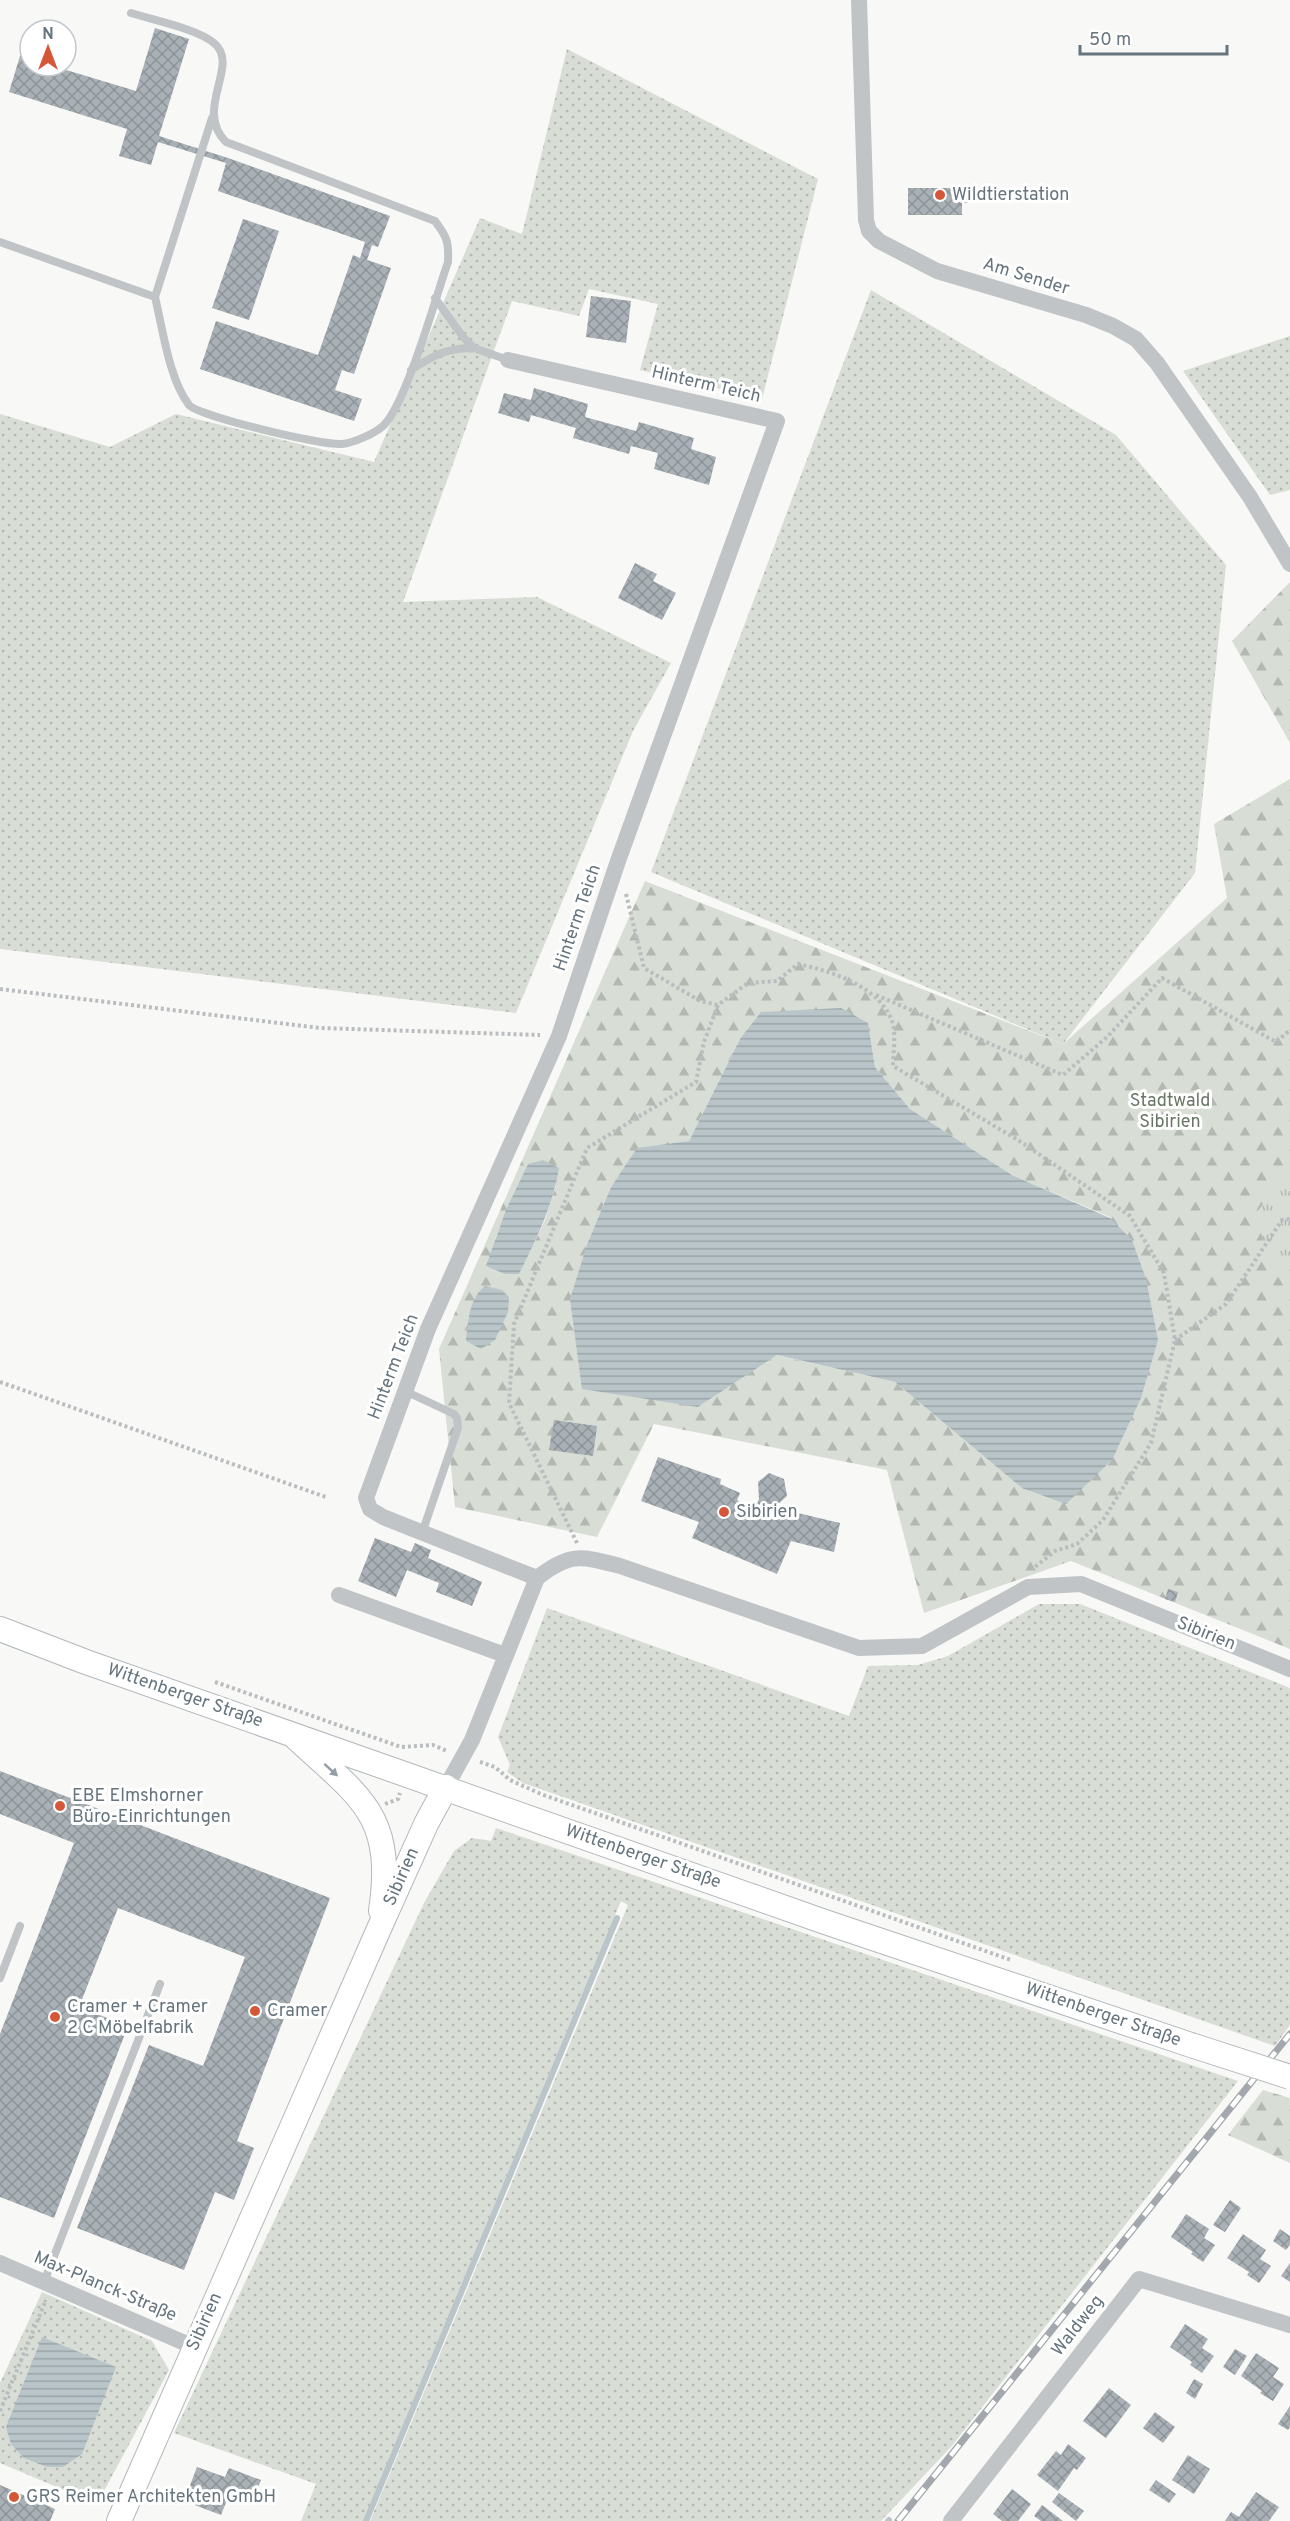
<svg xmlns="http://www.w3.org/2000/svg" width="1290" height="2521" font-family="Overpass,sans-serif">
<style>
.grass{fill:url(#grass-dots)}
.forest{fill:url(#forest-firs);fill-rule:evenodd}
.park{fill:url(#park-tufts)}
.water{fill:url(#water-rules)}
.lines{fill:none;stroke-linecap:round;stroke-linejoin:round}
.stream{stroke:#b9c5c9;stroke-width:6}
.building{fill:url(#building-cross-hatch)}
.secondary-casing{stroke:#b2b8bc;stroke-width:26}
.path{stroke:#babdbf;stroke-width:4;stroke-dasharray:3 3;stroke-linecap:butt}
.lane{stroke:#c0c4c7;stroke-width:8}
.street{stroke:#c0c4c7;stroke-width:16}
.secondary{stroke:#fff;stroke-width:24}
.rail-casing{stroke:#a2a8ad;stroke-width:7}
.rail{stroke:#fff;stroke-width:4.5;stroke-dasharray:14;stroke-linecap:butt}
.secondary-bridge-casing{stroke:#b2b8bc;stroke-width:26;stroke-linecap:butt}
.secondary-bridge{stroke:#fff;stroke-width:24}
.oneway{fill:#949ea5}
.poi-dot{fill:#d65738;stroke:#fff;stroke-width:2}
.labels{text-anchor:middle;dominant-baseline:central;stroke-width:6;stroke-linejoin:round;paint-order:stroke}
.poi-label{font-size:18px;fill:#66747e;stroke:#fff;text-anchor:start}
.street-label{font-size:18px;fill:#66747e;stroke:#fff}
.park-label{font-size:18px;fill:#687764;stroke:#fff}
</style>
<defs>
<pattern id="grass-dots" width="8" height="8" patternUnits="userSpaceOnUse" patternTransform="scale(1.5)"><rect width="8" height="8" fill="#d8ddd5"/><path d="M2 2h.1M6 6h.1" fill="none" stroke="#b3b8b2" stroke-width="1.8" stroke-linecap="round"/></pattern>
<pattern id="forest-firs" width="22" height="20" patternUnits="userSpaceOnUse" patternTransform="scale(1.5)"><rect width="22" height="20" fill="#d8ddd5"/><path d="M5 1l3.5 6h-7zM16 11l3.5 6h-7z" fill="#b3b8b2"/></pattern>
<pattern id="park-tufts" width="24" height="20" patternUnits="userSpaceOnUse" patternTransform="scale(1.5)"><rect width="24" height="20" fill="#d8ddd5"/><path d="M3 7l-1-3M5 7V3M7 7l1-3M15 17l-1-3M17 17v-4M19 17l1-3" fill="none" stroke="#b3b8b2"/></pattern>
<pattern id="water-rules" width="6" height="5" patternUnits="userSpaceOnUse" patternTransform="scale(1.5)"><rect width="6" height="5" fill="#b9c5c9"/><path d="M0 2.5h6" fill="none" stroke="#9aa5a8"/></pattern>
<pattern id="building-cross-hatch" width="8" height="8" patternUnits="userSpaceOnUse" patternTransform="scale(1.5)"><rect width="8" height="8" fill="#aab1b6"/><path d="M0 0l8 8M0 8l8-8" fill="none" stroke="#8e9599"/></pattern>
</defs>
<rect width="100%" height="100%" fill="#f8f8f6"/>
<!-- grass -->
<path class="grass" d="M567,49L818,179L762,399L640,370L658,304L589,289L579,316L512,301L403,602L537,597L671,663L633,731L516,1013L0,949V414L110,447L176,414L374,462L480,218L522,234Z
M871,290L1116,435L1226,565L1195,873L1063,1044L651,872Z
M1290,336V490L1270,495L1183,371Z
M1039,1604H1080L1290,1688V2025L1275,2046L523,1783L507,1772L510,1765L498,1737L547,1608L849,1716L868,1666L918,1665L948,1656Z
M496,1828L1238,2081L951,2447L881,2521H370L628,1905L621,1901L363,2521H301L316,2484L174,2433L424,1903L454,1851L472,1838L491,1841Z
M42,2292L152,2341L169,2370L97,2504L0,2463V2383Z"/>
<!-- forest -->
<path class="forest" d="M1290,582V743L1232,641Z
M1290,779V1649L1071,1561L924,1613L887,1470L654,1424L597,1537L455,1507L439,1349L645,881L1063,1044L1227,898L1214,824ZM868,1023L875,1067L910,1109L1012,1175L1110,1217L1022,1488L895,1382L776,1355L698,1407L588,1242L611,1187L637,1149L689,1141L740,1039ZM528,1164L556,1185L545,1220L530,1252L495,1239Z
M1263,2090L1290,2098V2163L1228,2135Z"/>
<!-- park -->
<path class="park" d="M1290,1178V1263L1269,1257L1255,1215L1281,1179Z"/>
<!-- water -->
<path class="water" d="M841,1008L868,1023L875,1067L910,1109L1012,1175L1110,1218L1132,1240L1146,1279L1158,1340L1141,1398L1112,1460L1066,1504L1022,1488L895,1382L777,1355L698,1407L582,1389L570,1299L588,1242L611,1187L637,1148L689,1141L740,1039L761,1012Z
M543,1160L559,1168C553,1206 536,1240 519,1274H505L486,1266L506,1210L528,1164Z
M485,1286L502,1290L509,1297L508,1312L495,1340L481,1349L466,1341C468,1322 469,1298 485,1286Z
M42,2337L116,2367L82,2454L63,2467H47L24,2458L11,2444L6,2427Z"/>
<g class="lines">
<!-- stream -->
<path class="stream" d="M366,2521L617,1918
M888,2521L889,2520"/>
</g>
<!-- building -->
<path class="building" d="M155,28L189,39L159,136L228,158L390,216L378,247L372,245L367,260L391,268L354,374L342,370L335,390L362,399L354,421L200,369L216,321L318,355L353,255L360,258L365,242L218,191L226,163L158,142L151,165L119,156L127,129L9,92L20,56L30,59V66H53L136,91Z
M908,188H971V203H962V215H908Z
M243,219L279,231L249,320L212,308Z
M591,296L631,301L626,343L586,337Z
M534,388L588,404L585,417L636,431L639,422L694,438L691,449L716,457L709,485L654,469L658,453L631,446L629,454L573,438L576,428L531,415L529,422L498,413L504,393L531,400Z
M635,563L657,574L653,581L676,593L662,620L618,598Z
M554,1420L597,1426L593,1456L549,1450Z
M658,1457L721,1479L720,1484L740,1493L737,1500L755,1509L759,1499L758,1482L769,1473L784,1479L787,1496L776,1506L772,1516L779,1519L781,1509L840,1523L834,1552L791,1541L777,1574L692,1538L699,1522L641,1501Z
M375,1538L411,1552L415,1543L431,1550L428,1558L482,1582L472,1606L436,1592L439,1583L407,1570L396,1597L358,1581Z
M1168,1589L1178,1592L1175,1602L1165,1599Z
M0,1771L330,1898L237,2141L254,2148L234,2200L215,2192L184,2270L77,2228L149,2045L203,2066L245,1957L118,1908L79,2007L128,2026L54,2218L0,2197V2034L74,1843L0,1814Z
M1230,2200L1241,2208L1225,2232L1213,2225Z
M1186,2214L1209,2229L1204,2238L1215,2245L1203,2262L1191,2254L1193,2252L1171,2237Z
M1280,2229L1290,2236V2245L1286,2250L1273,2241Z
M1243,2234L1266,2250L1260,2259L1271,2266L1259,2283L1247,2275L1249,2272L1227,2258Z
M1290,2263V2282L1281,2276Z
M1185,2324L1208,2339L1202,2348L1214,2356L1202,2373L1190,2365L1192,2362L1170,2347Z
M1235,2349L1247,2356L1235,2375L1223,2367Z
M1256,2353L1279,2368L1273,2377L1284,2384L1273,2401L1260,2393L1262,2391L1241,2376Z
M1194,2379L1203,2384L1195,2399L1186,2393Z
M1109,2388L1131,2405L1106,2438L1083,2421Z
M1290,2406V2427L1288,2430L1278,2424Z
M1155,2412L1175,2427L1163,2443L1143,2428Z
M1068,2444L1086,2458L1077,2470L1074,2468L1058,2491L1037,2475L1056,2451L1061,2455Z
M1188,2455L1210,2469L1194,2494L1172,2480Z
M197,2467L225,2477L229,2468L261,2480L252,2503L229,2495L221,2515L184,2501Z
M1156,2480L1176,2494L1169,2503L1149,2490Z
M0,2485L55,2509L50,2521H0Z
M1012,2489L1031,2504L1018,2521H1002L993,2514Z
M1256,2492L1279,2507L1269,2521H1225L1231,2512L1239,2517Z
M1059,2493L1084,2511L1076,2521L1052,2502Z
M1042,2505L1063,2521H1041L1034,2516Z"/>
<g class="lines">
<!-- secondary casing -->
<g class="secondary-casing">
<path id="secondary" d="M0,1629L86,1662L825,1922L1194,2046
M297,1739C361,1798 395,1815 381,1911
M119,2521L378,1931L426,1824L446,1787"/>
</g>
<!-- path -->
<path class="path" d="M626,894L644,968L700,1001L718,1005
M0,989L320,1028L540,1035
M876,995L1063,1075L1107,1037L1162,978L1276,1042L1290,1030
M1175,1340L1226,1304L1282,1220L1290,1219
M0,1382L326,1497
M577,1543L509,1403L514,1324L587,1148L696,1082L704,1042L718,1005L748,983L777,981L798,964C831,971 882,987 893,1024C896,1036 893,1054 893,1066L1018,1140L1130,1216L1164,1273L1175,1340L1151,1443L1103,1520L1077,1544L1055,1551L1035,1567L1033,1570
M215,1682L401,1747L433,1745L447,1751
M480,1762L495,1767L510,1780L541,1794L1011,1960
M385,1804L398,1799L400,1793
M0,2411L46,2300"/>
<!-- lane -->
<path class="lane" d="M0,242L155,297C163,330 169,379 189,405C198,416 323,446 342,444C353,443 374,434 383,426C406,405 436,296 448,262C449,242 447,237 435,221L226,142C193,109 241,65 214,43C198,29 153,20 131,13
M155,297L212,118
M435,298L463,337L474,348L508,360
M411,370C434,355 446,348 474,348
M405,1391L454,1414L457,1418L458,1428L422,1533
M0,1978L20,1926
M44,2282L160,1984"/>
<!-- street -->
<path class="street" d="M859,0L866,220L869,231L879,241L937,271L1086,315L1113,326L1136,339L1157,363L1250,497L1290,564
M508,360L777,421L618,861L559,1036L428,1329L366,1498L370,1509L383,1517L537,1578
M339,1595L505,1655
M446,1787L472,1740L537,1578C570,1552 581,1556 620,1566L859,1648L922,1646L1028,1587L1081,1584L1290,1669
M0,2263L194,2347
M951,2521L1139,2279L1290,2325"/>
<!-- secondary -->
<use href="#secondary" class="secondary"/>
<!-- rail casing -->
<g class="rail-casing">
<path id="rail" d="M898,2521L1290,2034"/>
</g>
<!-- rail -->
<use href="#rail" class="rail"/>
<!-- secondary-bridge casing -->
<g class="secondary-bridge-casing">
<path id="secondary-bridge" d="M1194,2046L1290,2077"/>
</g>
<!-- secondary-bridge -->
<use href="#secondary-bridge" class="secondary-bridge"/>
</g>
<!-- one-way arrows -->
<defs><path id="oneway-solid" d="M-6-.8H1V-3.2L6.5 0L1 3.2V.8H-6Z" transform="scale(1.5)"/></defs>
<use class="oneway" href="#oneway-solid" transform="translate(331 1770) rotate(42)"/>
<!-- markers -->
<g class="poi-dot">
<circle cx="940" cy="195" r="6"/>
<circle cx="724" cy="1512" r="6"/>
<circle cx="60" cy="1806" r="6"/>
<circle cx="255" cy="2011" r="6"/>
<circle cx="55" cy="2017" r="6"/>
<circle cx="14" cy="2497" r="6"/>
</g>
<g class="labels">
<!-- poi labels -->
<g class="poi-label">
<text x="952" y="195">Wildtierstation</text>
<text x="736" y="1512">Sibirien</text>
<text x="72" y="1796">EBE Elmshorner<tspan x="72" dy="21">Büro-Einrichtungen</tspan></text>
<text x="67" y="2007">Cramer + Cramer<tspan x="67" dy="21">2 C Möbelfabrik</tspan></text>
<text x="267" y="2011">Cramer</text>
<text x="26" y="2497">GRS Reimer Architekten GmbH</text>
</g>
<!-- street labels -->
<g class="street-label">
<text transform="translate(1026 277) rotate(17)">Am Sender</text>
<text transform="translate(706 385) rotate(13)">Hinterm Teich</text>
<text transform="translate(578 918) rotate(-71)">Hinterm Teich</text>
<text transform="translate(394 1367) rotate(-69)">Hinterm Teich</text>
<text transform="translate(1206 1634) rotate(22)">Sibirien</text>
<text transform="translate(185 1696) rotate(19)">Wittenberger Straße</text>
<text transform="translate(643 1857) rotate(19)">Wittenberger Straße</text>
<text transform="translate(402 1877) rotate(-66)">Sibirien</text>
<text transform="translate(1103 2015) rotate(19)">Wittenberger Straße</text>
<text transform="translate(105 2287) rotate(23)">Max-Planck-Straße</text>
<text transform="translate(205 2322) rotate(-66)">Sibirien</text>
<text transform="translate(1078 2326) rotate(-52)">Waldweg</text>
</g>
<!-- park labels -->
<g class="park-label">
<text x="1170" y="1101">Stadtwald<tspan x="1170" dy="21">Sibirien</tspan></text>
</g>
</g>
<!-- north arrow -->
<g transform="translate(48 48)"><circle r="28" fill="#ffffff" stroke="#c2c7cb" stroke-width="1.5"/>
<path d="M0-4.5L10 22L0 15L-10 22Z" fill="#d65738"/>
<text y="-9" font-size="16" font-weight="bold" text-anchor="middle" fill="#66747e">N</text>
</g>
<!-- scale -->
<path d="M1080 45v9h147v-9" fill="none" stroke="#66747e" stroke-width="3"/>
<text x="1089" y="45" font-size="18" fill="#66747e" stroke="#ffffff" stroke-width="4.5" paint-order="stroke">50 m</text>
</svg>
